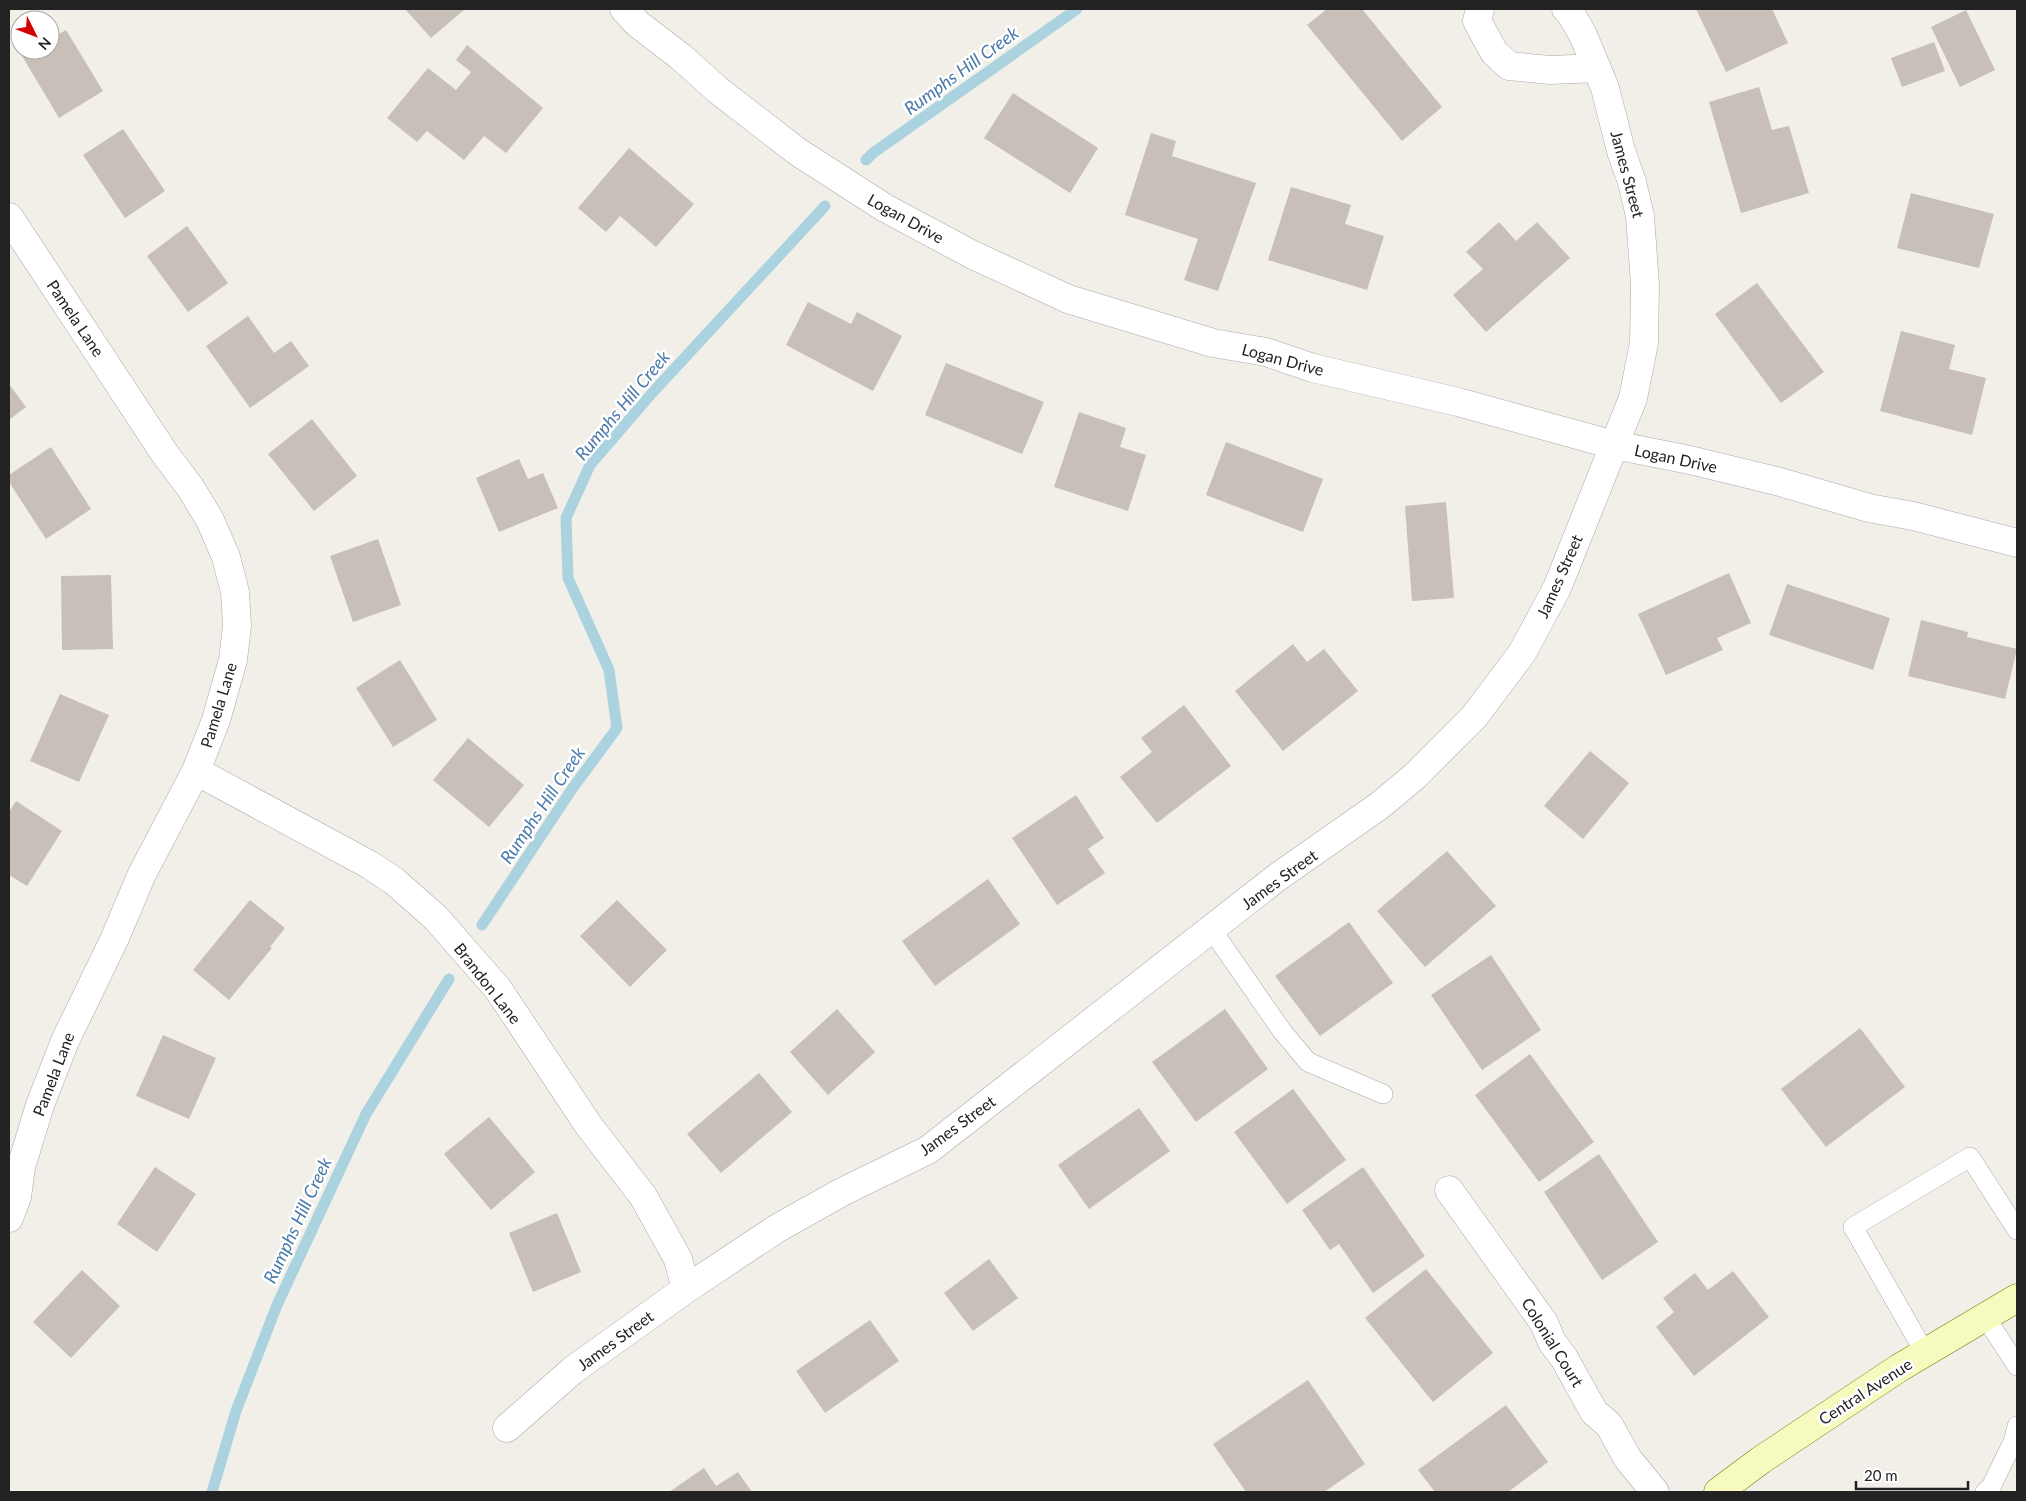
<svg xmlns="http://www.w3.org/2000/svg" width="2026" height="1501" font-family="Lato,sans-serif">
<style>
.lines{fill:none;stroke-linecap:round;stroke-linejoin:round}
.stream{stroke:#aad3df;stroke-width:11}
.building{fill:#c7bfb8}
.lane-casing{stroke:#a9a9a9;stroke-width:20}
.street-casing{stroke:#a9a9a9;stroke-width:29}
.secondary-casing{stroke:#707d05;stroke-width:29}
.lane{stroke:#fff;stroke-width:19}
.street{stroke:#fff;stroke-width:28}
.secondary{stroke:#f7fabf;stroke-width:28}
.labels{text-anchor:middle;dominant-baseline:central;stroke-width:5;stroke-linejoin:round;paint-order:stroke}
.street-label{font-size:16px;fill:#222;stroke:#fff}
.water-label{font-size:18px;font-style:italic;fill:#4a7aab;stroke:#fff}
</style>
<rect width="100%" height="100%" fill="#f2efe9"/>
<g class="lines">
<!-- stream -->
<path class="stream" d="M866,160L873,153L1077,9
M482,925L572,789L617,728L609,670L568,578L566,518L590,465L653,392L825,206
M212,1492L236,1411L277,1305L366,1114L449,979"/>
</g>
<!-- building -->
<path class="building" d="M405,9H465L431,38Z
M1327,9H1362L1442,107L1402,141L1307,25Z
M1696,9H1772L1788,43L1726,72Z
M1966,10L1995,70L1960,87L1931,27Z
M66,30L103,91L59,118L22,56L32,50H50V39Z
M1934,42L1945,71L1902,87L1891,58Z
M467,45L543,108L506,153L484,136L464,160L427,131L417,142L387,118L428,68L456,90L471,72L456,60Z
M1759,87L1772,130L1789,126L1809,193L1741,213L1709,102Z
M1013,93L1098,148L1070,193L984,138Z
M123,129L165,191L125,218L83,155Z
M1151,133L1176,141L1172,156L1256,183L1218,291L1184,280L1198,239L1125,215Z
M629,148L694,204L656,247L620,216L606,232L578,208Z
M1291,187L1351,205L1345,224L1384,236L1367,290L1268,260Z
M1911,193L1994,214L1979,268L1897,248Z
M1499,222L1516,241L1537,222L1570,258L1486,332L1453,295L1483,269L1466,252Z
M187,226L228,283L188,312L147,256Z
M1757,283L1824,372L1781,403L1715,314Z
M808,302L851,324L857,312L902,336L873,391L786,345Z
M248,316L274,353L291,341L309,366L250,408L206,346Z
M1901,331L1955,345L1949,369L1986,378L1972,435L1880,411Z
M946,363L1044,402L1022,454L925,415Z
M9,384L26,407L9,420Z
M1079,412L1126,428L1120,447L1146,455L1128,511L1054,487Z
M312,419L357,476L314,511L268,454Z
M1226,442L1323,479L1303,532L1206,495Z
M51,447L91,509L46,539L9,482V475Z
M519,459L528,479L543,473L558,508L499,532L476,478Z
M1446,502L1454,598L1412,601L1405,506Z
M378,539L401,605L353,622L330,556Z
M1729,573L1751,623L1717,638L1723,650L1666,675L1638,614Z
M111,575L113,649L62,650L61,576Z
M1787,584L1890,618L1873,670L1769,635Z
M1921,620L1968,632L1967,637L2017,649L2005,699L1908,676Z
M1293,644L1307,662L1324,649L1358,691L1283,751L1235,691Z
M400,660L437,720L393,747L356,688Z
M60,694L109,715L79,782L30,761Z
M1184,705L1231,766L1157,823L1120,777L1152,752L1141,738Z
M468,738L524,785L489,827L433,780Z
M1590,751L1629,783L1583,839L1544,806Z
M1076,795L1104,838L1088,849L1105,873L1057,905L1012,838Z
M16,801L62,831L27,886L9,875V812Z
M1447,851L1496,906L1425,967L1377,911Z
M988,879L1020,924L935,986L902,941Z
M250,900L285,928L270,947L272,948L229,1000L193,970Z
M617,900L667,950L630,987L580,936Z
M1349,922L1393,983L1320,1036L1275,976Z
M1491,955L1541,1030L1482,1070L1431,995Z
M837,1009L875,1052L828,1095L790,1052Z
M1225,1009L1268,1069L1196,1122L1152,1062Z
M1860,1028L1905,1087L1826,1147L1781,1089Z
M163,1035L216,1058L189,1119L136,1096Z
M1530,1054L1594,1142L1539,1182L1475,1095Z
M759,1073L792,1112L721,1173L687,1134Z
M1293,1089L1346,1160L1287,1204L1234,1132Z
M1139,1108L1170,1151L1089,1209L1058,1165Z
M489,1117L535,1172L491,1210L444,1154Z
M1599,1154L1658,1242L1602,1280L1544,1192Z
M155,1167L196,1194L157,1252L117,1224Z
M1363,1167L1425,1256L1373,1293L1339,1244L1330,1250L1302,1210Z
M557,1213L581,1272L533,1292L509,1233Z
M989,1259L1018,1298L973,1331L944,1293Z
M1426,1269L1493,1353L1433,1402L1365,1318Z
M82,1270L120,1306L71,1358L33,1322Z
M1733,1271L1769,1317L1694,1376L1656,1327L1674,1312L1663,1298L1695,1273L1708,1290Z
M870,1320L899,1361L825,1413L796,1371Z
M1308,1380L1365,1464L1324,1492H1246L1213,1444Z
M1506,1405L1548,1462L1508,1492H1435L1418,1470Z
M704,1468L716,1486L738,1472L752,1492H669Z"/>
<g class="lines">
<!-- lane casing -->
<g class="lane-casing">
<path id="lane" d="M1212,930L1282,1031L1308,1062L1383,1094
M1986,1318L2017,1366
M1925,1353L1853,1227L1970,1157L2017,1230
M1985,1492L1991,1487L2013,1442L2017,1426"/>
</g>
<!-- street casing -->
<g class="street-casing">
<path id="street" d="M624,9L638,24L681,57L719,91L798,152L885,208L973,255L1068,299L1213,343L1266,352L1313,368L1458,402L1614,445L1690,460L1780,482L1869,508L1913,516L2017,543
M1480,9L1477,21L1494,52L1509,66L1550,70L1597,68
M9,217L165,454L190,487L210,520L226,557L235,592L237,626L233,660L216,720L196,771L142,874L114,940L65,1041L40,1105L21,1167L17,1197L9,1218
M196,771L370,865L394,881L436,918L498,989L589,1126L643,1196L678,1259L686,1289
M1449,1190L1544,1323L1552,1342L1564,1358L1594,1412L1609,1425L1628,1459L1655,1492
M507,1428L573,1370L686,1289L776,1229L842,1192L928,1150L1279,876L1379,806L1415,776L1474,717L1522,653L1557,588L1633,398L1644,343L1645,285L1640,216L1632,182L1621,151L1605,88L1583,35L1571,14L1566,9"/>
</g>
<!-- secondary casing -->
<g class="secondary-casing">
<path id="secondary" d="M1718,1492L1761,1460L1899,1368L2017,1298"/>
</g>
<!-- lane -->
<use href="#lane" class="lane"/>
<!-- street -->
<use href="#street" class="street"/>
<!-- secondary -->
<use href="#secondary" class="secondary"/>
</g>
<g class="labels">
<!-- street labels -->
<g class="street-label">
<text transform="translate(1628 174) rotate(75)">James Street</text>
<text transform="translate(906 218) rotate(29)">Logan Drive</text>
<text transform="translate(76 318) rotate(56)">Pamela Lane</text>
<text transform="translate(1283 359) rotate(15)">Logan Drive</text>
<text transform="translate(1676 458) rotate(12)">Logan Drive</text>
<text transform="translate(1559 576) rotate(-66)">James Street</text>
<text transform="translate(218 705) rotate(-73)">Pamela Lane</text>
<text transform="translate(1279 879) rotate(-36)">James Street</text>
<text transform="translate(488 983) rotate(52)">Brandon Lane</text>
<text transform="translate(53 1074) rotate(-69)">Pamela Lane</text>
<text transform="translate(957 1125) rotate(-36)">James Street</text>
<text transform="translate(615 1340) rotate(-36)">James Street</text>
<text transform="translate(1553 1342) rotate(58)">Colonial Court</text>
<text transform="translate(1865 1391) rotate(-33)">Central Avenue</text>
</g>
<!-- water labels -->
<g class="water-label">
<text transform="translate(961 70) rotate(-36)">Rumphs Hill Creek</text>
<text transform="translate(622 405) rotate(-50)">Rumphs Hill Creek</text>
<text transform="translate(542 805) rotate(-56)">Rumphs Hill Creek</text>
<text transform="translate(297 1220) rotate(-65)">Rumphs Hill Creek</text>
</g>
</g>
<!-- border -->
<rect width="2026" height="1501" fill="none" stroke="#222222" stroke-width="20"/>
<!-- north arrow -->
<g transform="translate(35 35) rotate(132)"><circle r="24" fill="#ffffff" stroke="#a7a7a7"/>
<path d="M0-4L9 19L0 12L-9 19Z" fill="#d40000"/>
<text y="-8" font-size="14" font-weight="bold" text-anchor="middle" fill="#222222">N</text>
</g>
<!-- scale -->
<path d="M1856 1481v8h112v-8" fill="none" stroke="#222222" stroke-width="2.5"/>
<text x="1864" y="1481" font-size="15" fill="#222222" stroke="#ffffff" stroke-width="4" paint-order="stroke">20 m</text>
</svg>
